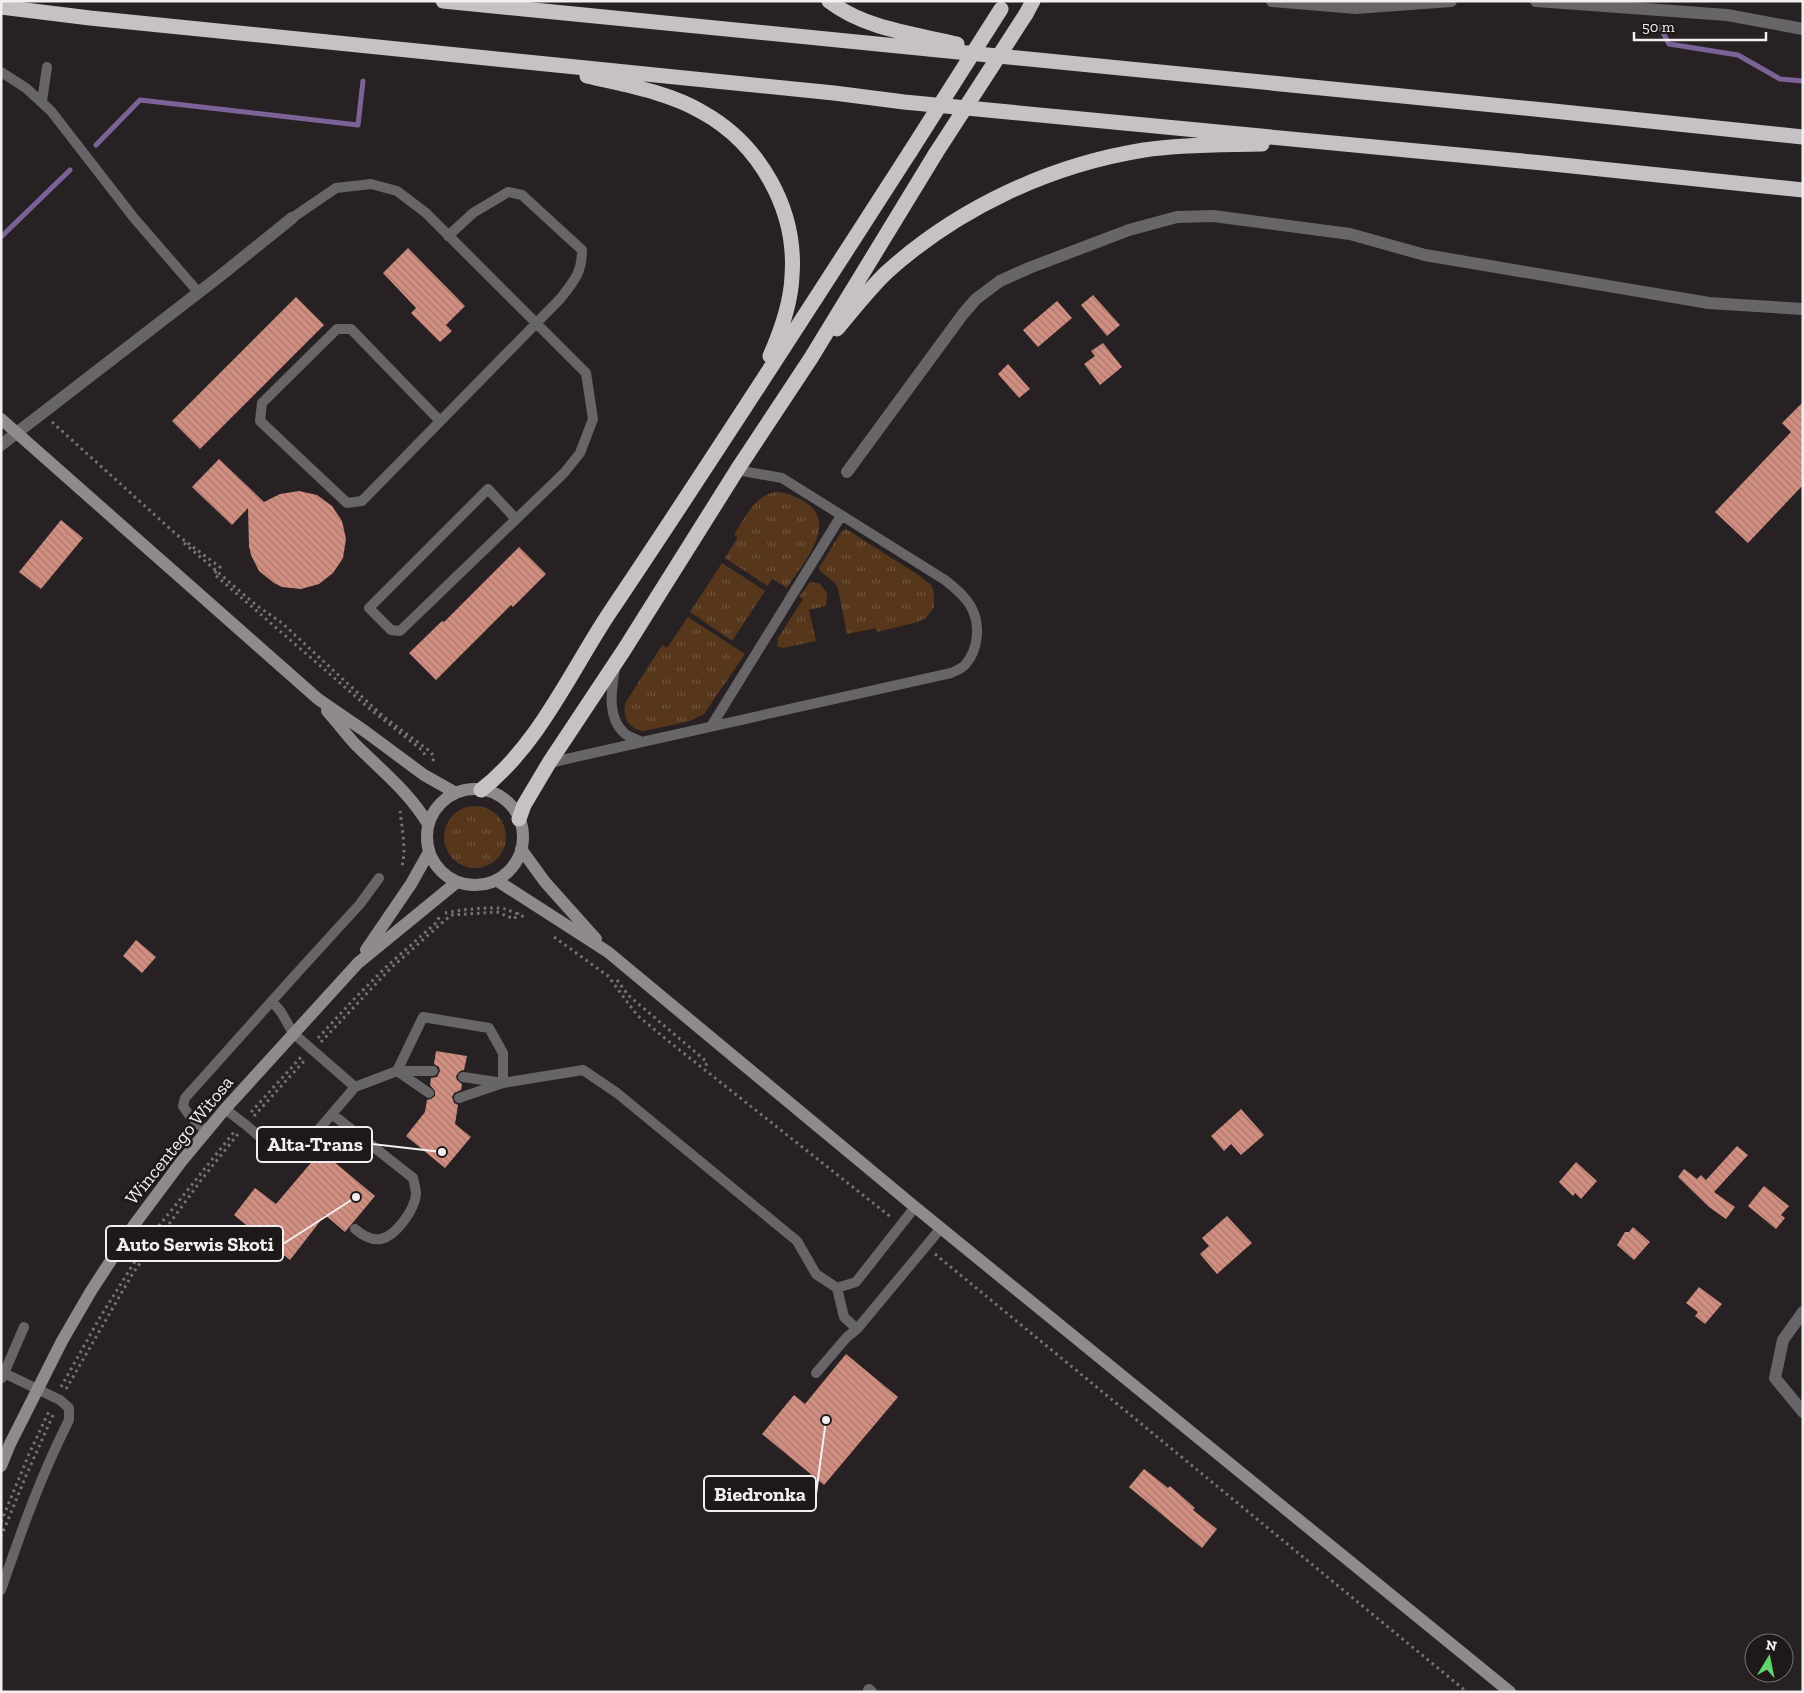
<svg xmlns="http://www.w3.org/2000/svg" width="1804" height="1693" font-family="'Zilla Slab',serif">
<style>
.grass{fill:url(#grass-tufts)}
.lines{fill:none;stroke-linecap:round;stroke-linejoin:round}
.stream{stroke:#7b6398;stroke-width:5}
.building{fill:url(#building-back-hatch)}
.path{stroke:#787274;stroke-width:3;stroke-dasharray:2.5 4;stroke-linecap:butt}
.lane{stroke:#676567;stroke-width:10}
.street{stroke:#676567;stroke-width:12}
.secondary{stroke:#8e8a8d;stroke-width:12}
.highway{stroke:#c7c1c6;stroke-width:15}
.highway-bridge{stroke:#c7c1c6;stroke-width:15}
.labels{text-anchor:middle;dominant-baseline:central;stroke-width:5;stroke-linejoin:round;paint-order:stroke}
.street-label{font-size:19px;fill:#f3eff0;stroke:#1e1819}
.leader{fill:none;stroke:#f3eff0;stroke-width:2}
.callout-dot{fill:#f3eff0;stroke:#1e1819;stroke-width:2}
.callout{fill:#1e1819;stroke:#f3eff0;stroke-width:2}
.callout-label{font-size:20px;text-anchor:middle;font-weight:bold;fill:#f3eff0}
</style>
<defs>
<pattern id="grass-tufts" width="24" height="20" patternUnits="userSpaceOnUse" patternTransform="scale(1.25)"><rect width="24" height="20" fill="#57371b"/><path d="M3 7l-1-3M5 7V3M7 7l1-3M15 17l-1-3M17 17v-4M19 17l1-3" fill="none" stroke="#70543c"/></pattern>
<pattern id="building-back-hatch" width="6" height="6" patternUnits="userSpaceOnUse" patternTransform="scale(1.25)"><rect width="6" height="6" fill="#d18e81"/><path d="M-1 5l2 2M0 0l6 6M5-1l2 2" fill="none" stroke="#a87970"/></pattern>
</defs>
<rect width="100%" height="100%" fill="#282123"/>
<!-- grass -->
<path class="grass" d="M776,492C788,492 797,497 808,504C838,527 800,566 787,588L772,579L768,586L725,558L738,537L734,535C745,518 754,495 776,492Z
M846,529L920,576L932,586L934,593V607L926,618L918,622L877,632L876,628L847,634L838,589L835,583L820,571L819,568L841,532Z
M722,563L765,591L732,641L690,612Z
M810,582L820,584L827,593L826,606L809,610L816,641L783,648L777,646L778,638L803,599L799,597Z
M688,617L745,654L704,714L690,721L644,731C629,729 621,717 626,702L662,645L667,648Z
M444 837a31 31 0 1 1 62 0a31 31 0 1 1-62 0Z"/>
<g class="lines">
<!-- stream -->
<path class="stream" d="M1660,27L1669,44L1738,55L1780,79L1803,81
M96,145L140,100L358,125L363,81
M1,237L70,170"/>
</g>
<!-- building -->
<path class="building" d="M408,248L465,306L446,325L452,331L440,342L411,313L416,308L383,273Z
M1093,295L1120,325L1107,336L1081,305Z
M296,297L324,325L200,449L172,421Z
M1057,301L1072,318L1038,347L1023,330Z
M1103,343L1122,367L1100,385L1084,364L1095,356L1091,351Z
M1008,364L1030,389L1019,398L998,374Z
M1803,402V485L1748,543L1715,512L1791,432L1782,423Z
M219,459L264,502L280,494L299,491L317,495L332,506L342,521L346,539L343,558L333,573L319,584L301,589L282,587L274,583L259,571L251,555L249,546L248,508L232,525L192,487Z
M61,520L83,538L41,589L19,572Z
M519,547L546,574L513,607L511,605L436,680L409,653L442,621L444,622Z
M136,940L156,957L142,973L123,956Z
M436,1051L467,1056L464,1070L460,1071L456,1076L457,1080L462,1084L461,1090L454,1093L452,1097L454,1103L458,1105L455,1124L471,1137L445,1168L406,1136L425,1112L427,1100L431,1099L435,1096V1091L430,1085L431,1078L437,1077L440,1071L439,1067L434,1064Z
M1241,1109L1264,1135L1241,1155L1231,1144L1224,1151L1211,1136Z
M1737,1146L1748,1155L1714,1192L1735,1207L1726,1219L1709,1207L1678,1177L1684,1169L1697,1179L1701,1175L1706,1180Z
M321,1151L375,1196L345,1232L325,1215L290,1260L234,1215L255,1188L276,1204Z
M1576,1162L1597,1181L1581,1199L1575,1193L1573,1196L1559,1182Z
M1764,1186L1789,1206L1781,1215L1785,1218L1776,1229L1748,1206Z
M1227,1216L1252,1243L1217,1274L1200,1254L1209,1246L1202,1238Z
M1633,1227L1650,1242L1634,1260L1617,1245L1625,1232H1629Z
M1699,1287L1722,1304L1705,1324L1695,1316L1698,1312L1686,1303Z
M846,1354L898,1397L824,1485L762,1434L794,1395L805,1404Z
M1144,1469L1168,1488L1170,1486L1195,1508L1193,1510L1217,1529L1202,1548L1129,1487Z"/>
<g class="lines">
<!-- path -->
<path class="path" d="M52,422L177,535L220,567L214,574L370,709L423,751L426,758
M184,543L256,605L282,623L384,717L431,752L434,758L432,763
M400,811C402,828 407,853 401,869
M445,913C456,910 494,906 505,909C511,911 518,914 524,917
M554,937L608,976L637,1015L667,1040L892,1218
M617,980L628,995L707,1062L705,1069
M318,1038L353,1000L387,966L437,922L440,915
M321,1042L390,969L451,915L497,912L514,919L519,913
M251,1112L302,1056
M254,1116L305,1060
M935,1254L1467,1692
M61,1387L99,1319L142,1250L158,1227L234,1132
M66,1389L133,1273L202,1179L238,1134
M1,1522L29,1454L50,1409
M1,1537L25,1478L54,1413"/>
<!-- lane -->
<path class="lane" d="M1,72L26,88L51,111L134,218L199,293
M42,101L47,67
M292,218L336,188L371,184L397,191L426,213L586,373L593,419L580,453L564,473L400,631L391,630L369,608L488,489L516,519
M440,421L351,329H337L262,403L260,421L347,503L362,501L560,299C574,281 582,273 582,250L522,195L508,192L473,213L448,236
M712,725L841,516
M642,742L951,673C955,671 961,669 965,665C979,649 981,623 970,605C964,595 954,587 945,580L782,478L737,470
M549,763L642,742C636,739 628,737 624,733C606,716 612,688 615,668
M272,1001L281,1012L293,1033L355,1087L397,1071L429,1093
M433,1071H397L423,1017L489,1028L503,1053V1083L463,1077
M459,1098L503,1083L583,1070L617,1093L797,1241L816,1274L837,1288L856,1282L915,1207
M225,1109L246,1125L274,1149L290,1151L308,1142L355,1087
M332,1114L413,1178C414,1183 416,1189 416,1194C415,1209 396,1236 381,1239C371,1241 362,1235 355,1229
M207,1132L189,1115L183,1106L185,1098L297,973L360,904L379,878
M837,1288L844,1317L857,1329
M816,1373L847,1337L857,1329L941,1228
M2,1378L24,1327
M1,1590C21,1532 41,1475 69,1420V1408L60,1400L4,1373"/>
<!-- street -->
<path class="street" d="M1272,1L1356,8L1451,1
M1536,1L1727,15L1803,29
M1,445L220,276L292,218
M847,472L963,314L976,299L1000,281L1029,268L1129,230L1177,217L1213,216L1350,234L1425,255L1709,303L1803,309
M1803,1312L1783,1340L1775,1378L1803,1412
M869,1690L871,1692"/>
<!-- secondary -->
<path class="secondary" d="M1,419L318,699L366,732L424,775L456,793
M327,711C337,722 345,733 355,744C381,770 409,792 428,824
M427 837a48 48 0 1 1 96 0a48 48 0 1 1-96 0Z
M521,849L545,882L596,939
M496,880L608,952L915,1207L1510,1692
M366,950L411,884L429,852
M1,1466L10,1444L62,1341L91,1291L134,1225L181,1162L225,1109L358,963L457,882"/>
<!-- highway -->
<path class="highway" d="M443,1L1544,110L1803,137
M829,1C865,29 915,34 957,44
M1,7L90,18L834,93L904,102L1543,163L1803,190
M1026,14L1033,1
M587,76C625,85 668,92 702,112C760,144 797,210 792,276C791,303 781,331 770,356
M837,329C853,310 869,289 887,272C958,208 1050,165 1144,150C1183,144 1223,145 1262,144
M481,790C537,747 570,673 608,615C711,462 810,307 910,152
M519,819L524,805L549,763L624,650L737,470L811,358L936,153"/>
<!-- highway-bridge -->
<path class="highway-bridge" d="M910,152L1001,9
M936,153L1026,14"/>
</g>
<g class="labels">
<!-- street labels -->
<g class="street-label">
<text transform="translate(179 1140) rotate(-51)">Wincentego Witosa</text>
</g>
</g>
<!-- callouts -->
<path class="leader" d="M442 1152L372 1144M356 1197L283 1244M826 1420L816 1494"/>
<g class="callout-dot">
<circle cx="442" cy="1152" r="5"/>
<circle cx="356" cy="1197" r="5"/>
<circle cx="826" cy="1420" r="5"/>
</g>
<g class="callout">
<rect x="257" y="1127" width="115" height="35" rx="5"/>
<rect x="106" y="1226" width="177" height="35" rx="5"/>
<rect x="704" y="1476" width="112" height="35" rx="5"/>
</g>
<g class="callout-label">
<text x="315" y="1151">Alta-Trans</text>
<text x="195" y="1251">Auto Serwis Skoti</text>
<text x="760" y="1501">Biedronka</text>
</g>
<!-- border -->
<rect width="1804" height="1693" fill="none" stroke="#f3eff0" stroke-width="5"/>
<!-- north arrow -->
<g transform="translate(1769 1658) rotate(10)"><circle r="24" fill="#1e1819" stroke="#736e6f"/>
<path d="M0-4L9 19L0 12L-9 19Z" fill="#5ed56b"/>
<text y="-8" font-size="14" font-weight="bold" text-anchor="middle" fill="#f3eff0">N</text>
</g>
<!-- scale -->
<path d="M1634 32v8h132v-8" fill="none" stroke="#f3eff0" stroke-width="2.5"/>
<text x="1642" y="32" font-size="15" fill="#f3eff0" stroke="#1e1819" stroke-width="4" paint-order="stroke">50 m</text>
</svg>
